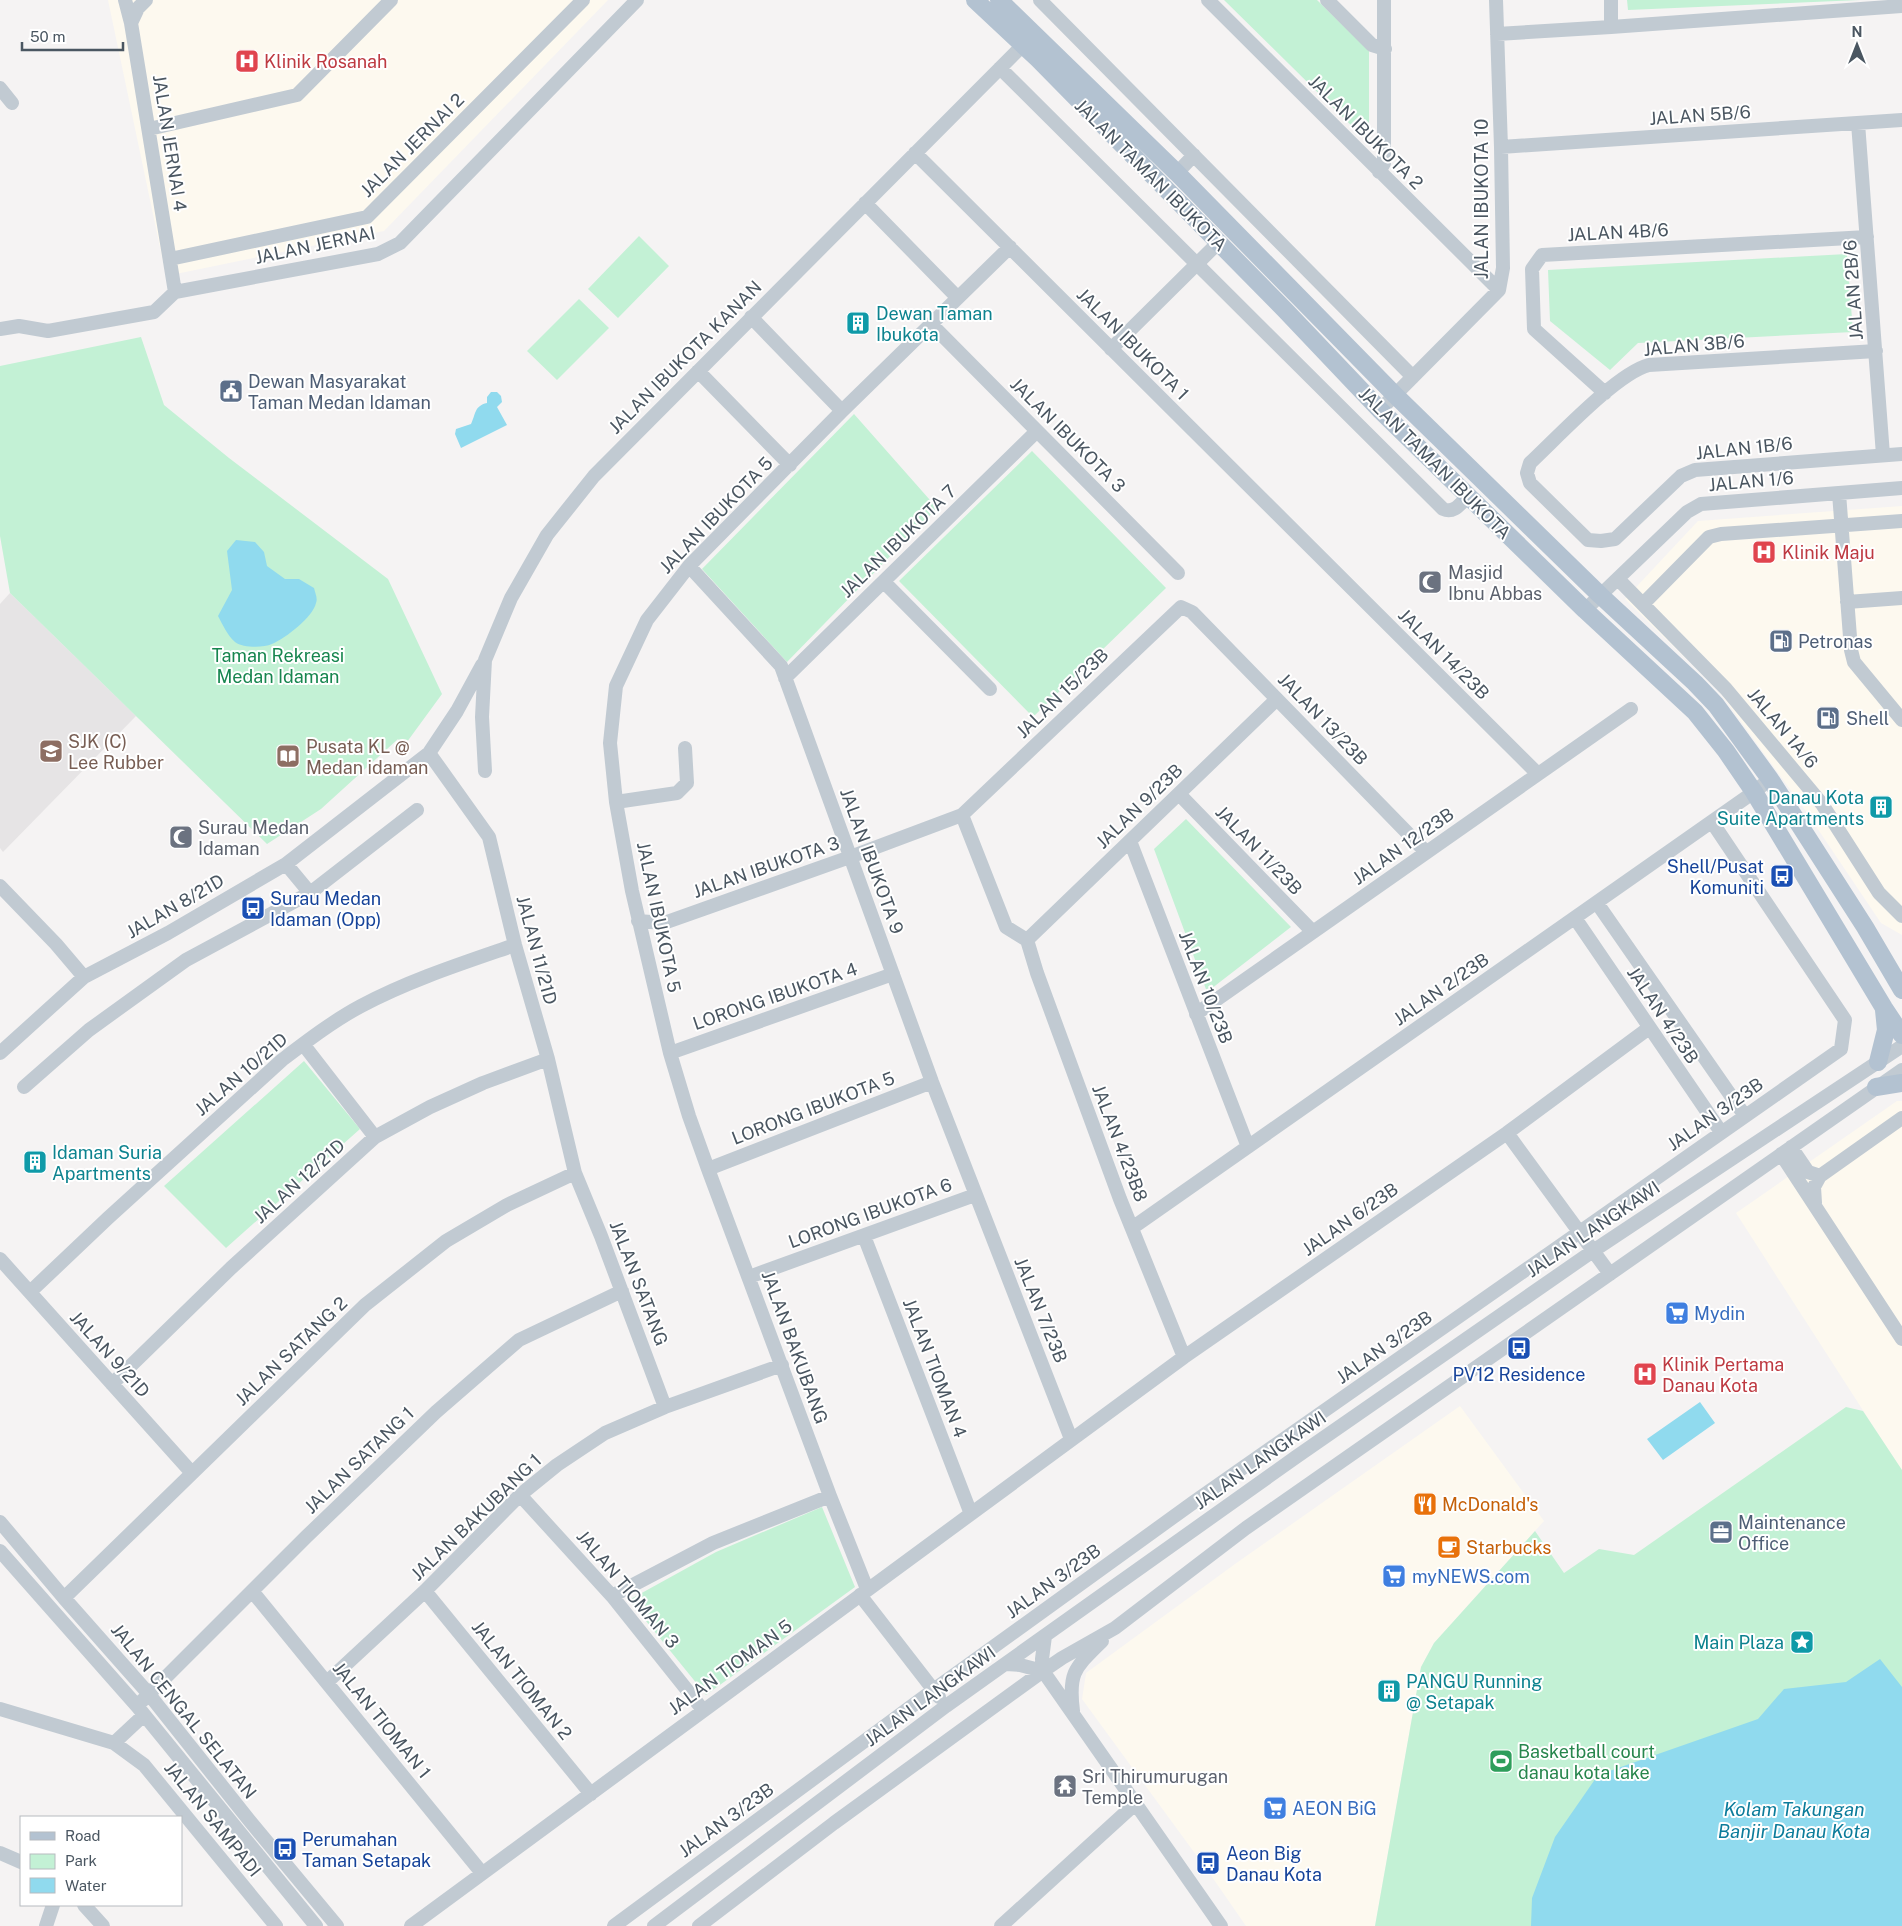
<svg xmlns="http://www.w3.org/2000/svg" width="1902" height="1926" font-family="'Public Sans',sans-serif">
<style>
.commercial{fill:#fdf9ef}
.education{fill:#e6e4e5}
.green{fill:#c3f1d5}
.water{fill:#90daee}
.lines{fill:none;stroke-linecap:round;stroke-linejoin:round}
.minor{stroke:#c1cad2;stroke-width:14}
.major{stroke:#b3c2d1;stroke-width:18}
.labels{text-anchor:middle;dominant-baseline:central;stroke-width:4;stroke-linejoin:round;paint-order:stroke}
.health-label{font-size:18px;fill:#be3a42;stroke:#fff;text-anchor:start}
.street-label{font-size:18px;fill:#4a5661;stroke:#fff}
.culture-label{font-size:18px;fill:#0d838f;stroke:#fff;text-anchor:start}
.service-label{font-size:18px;fill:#4e5e75;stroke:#fff;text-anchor:start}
.worship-label{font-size:18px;fill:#5b616d;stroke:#fff;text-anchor:start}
.park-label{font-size:18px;fill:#17864f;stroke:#fff}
.education-label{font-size:18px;fill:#785e54;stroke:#fff;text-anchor:start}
.transit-label{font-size:18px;fill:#164399;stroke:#fff;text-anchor:start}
.shop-label{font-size:18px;fill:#366cbe;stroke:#fff;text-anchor:start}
.food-label{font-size:18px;fill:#c56008;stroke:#fff;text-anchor:start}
.leisure-label{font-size:18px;fill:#27864d;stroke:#fff;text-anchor:start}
.water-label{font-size:19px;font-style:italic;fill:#0c7c9b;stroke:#fff}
</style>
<rect width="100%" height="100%" fill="#f5f3f3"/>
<!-- commercial -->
<path class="commercial" d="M108,0H608L384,231L166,276Z
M1902,506V935L1881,923L1805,810L1718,690L1625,599L1698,521Z
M1897,1101H1902V1471L1736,1213Z
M1460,1406L1544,1521L1434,1643L1421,1667L1375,1926H1246L1210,1874L1082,1699L1086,1673L1235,1564Z"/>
<!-- education -->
<path class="education" d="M10,593L136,716L3,852L0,848V604Z"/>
<!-- green -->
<path class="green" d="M1224,0H1317L1369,51V143Z
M1627,0H1860L1628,10Z
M639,236L669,266L618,318L588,289Z
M1847,254L1853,332L1638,343L1610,370L1550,321L1548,270Z
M579,299L609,328L557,380L527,351Z
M141,337L164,405L229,458L388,579L442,694L404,746L398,739L321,809L267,844L10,593L0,536V366Z
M854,414L937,508L787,662L702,569Z
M1032,451L1166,588L1033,717L899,581Z
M1186,819L1291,927L1207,992L1154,849Z
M304,1061L360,1129L226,1248L164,1186Z
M1846,1407L1863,1411L1902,1470V1926H1375L1421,1667L1434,1643L1535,1531L1564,1573L1599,1549L1634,1555Z
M822,1507L855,1587L706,1695L629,1600L716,1552Z"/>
<!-- water -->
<path class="water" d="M491,392H497L501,396L502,402L497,407L507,425L461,448L455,434L456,429L471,424C476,414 474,406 487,403V397Z
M236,540L255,542L264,552L267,566L285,579H299L314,588C315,593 318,598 316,603C313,617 286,638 272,644C263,648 243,648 235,642C227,635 223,625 218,616L232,590L227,551Z
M1700,1402L1715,1423L1663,1460L1647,1439Z
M1880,1659L1902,1687V1926H1531L1532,1898L1555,1837L1598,1775L1758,1719L1784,1689L1846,1682Z"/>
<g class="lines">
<!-- minor -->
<path class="minor" d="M125,0L131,23L175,292
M1040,0L1413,377
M1208,0L1499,290
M1327,0L1372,45L1385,49
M1611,0V27
M131,23L138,8L146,0
M1497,34L1611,27L1902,6
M1000,68L1443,509C1454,514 1460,504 1468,496
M0,88L12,103
M1858,123L1883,455
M149,129L297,95L391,0
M1501,147L1902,120
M915,153L1538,774
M1379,172L1384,163V0
M1177,173L1194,155
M865,203L957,297
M170,259L367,217L583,0
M751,317L842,411
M931,324L1178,573
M0,329L19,326L48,331L154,312L175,292L378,254L400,243L637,0
M1111,349L1218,243
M1876,351L1649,365C1617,373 1557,438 1530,463L1527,473L1530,483L1588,540L1601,541L1615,539L1681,476L1695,470L1902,454
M698,371L790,465
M1605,393L1534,329L1532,269L1542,255L1867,237
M1380,410L1499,290L1503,268L1501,147L1496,0
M1839,493L1851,650L1854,662L1902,720
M689,566L781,666L932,1082L1071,1439
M1618,579L1726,689L1822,804L1879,893L1902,916
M884,582L990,689
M1847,602L1902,598
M1643,604L1709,537L1721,534L1902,521
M1585,610L1687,512L1701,504L1902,488
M785,678L1037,431
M429,753L489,837L515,945L548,1059L575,1173L601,1236L665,1407
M485,771L482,717L485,660L511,598L547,535L594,476L1030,38
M1179,794L1313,932
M616,802L677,793L687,783L685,748
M962,815L1006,927L1027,940
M1130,841L1248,1147
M286,864L310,893
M0,886L56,944L84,977
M1597,903L1745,1116
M1575,918L1721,1132
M638,921L664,923L850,857L962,815L1181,607L1192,612L1426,852
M1027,940L1037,973L1120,1199L1184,1357
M1027,940L1277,699
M1196,1014L1631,709
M303,1044L375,1137
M0,1053L84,977L168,933L286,864L429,753L457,711L482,665
M670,1053L893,974
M24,1087L89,1030L186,960L310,893L417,810
M1507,1133L1610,1274
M1791,1147L1808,1172L1820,1176
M1781,1154L1902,1339
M708,1169L932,1082
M1815,1203L1814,1187L1820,1176L1902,1118
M1132,1228L1754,792L1770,779
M864,1236L971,1514
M0,1259L192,1473
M749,1277L975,1195
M30,1292L108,1218L282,1060C307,1041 333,1021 361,1006C410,980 463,963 515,945
M112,1384L231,1268L375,1137L430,1107L483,1083L548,1059
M520,1495L612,1596L703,1710
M0,1522L64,1598L148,1693L249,1820L337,1926
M0,1551L137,1706L316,1926
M867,1589L830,1496L708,1169L689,1116L670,1053L632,891L616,802L610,743L616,686L647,620L689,566L842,411L1010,247
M252,1591L482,1873
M425,1591L591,1794
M860,1595L939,1697
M612,1596L713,1543L830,1496
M64,1598L365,1305L446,1241L507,1205L575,1173
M1045,1636L1042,1659L1043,1671L1221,1926
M1006,1664L1020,1665L1043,1671
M327,1682L425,1591L520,1495L557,1465L605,1433L665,1407L782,1365
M137,1706L306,1537L436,1412L519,1340L622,1291
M0,1709L114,1743L144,1715
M1073,1711C1068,1672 1075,1668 1102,1641
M114,1743L144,1765L276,1926
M0,1853L21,1862
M84,1905L103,1926
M46,1926L53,1905
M411,1926L1184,1357L1507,1133L1649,1028
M614,1926L935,1689L1194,1502L1841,1049L1845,1020L1712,822
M654,1926L946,1706L1296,1457L1593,1251L1902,1046
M699,1926L834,1823L1043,1671L1062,1658L1115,1628L1246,1528L1902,1070
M1001,1926L1135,1804"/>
<!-- major -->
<path class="major" d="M975,0L1038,59L1285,310L1380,410L1585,610L1695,712L1726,751L1754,792L1884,1008L1902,1035
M999,0L1177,173L1395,395L1600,595L1695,683L1716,705L1770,779L1865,927L1902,990
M1878,1062L1886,1030L1884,1010
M1876,1087L1902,1083"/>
</g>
<!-- icons -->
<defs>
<g id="hospital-square" transform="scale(1.25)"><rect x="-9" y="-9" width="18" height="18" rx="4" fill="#e0444e" stroke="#fff"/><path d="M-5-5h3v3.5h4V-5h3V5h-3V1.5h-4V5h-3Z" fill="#fff"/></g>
<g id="building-square" transform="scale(1.25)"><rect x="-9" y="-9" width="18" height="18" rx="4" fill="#0f9aa8" stroke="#fff"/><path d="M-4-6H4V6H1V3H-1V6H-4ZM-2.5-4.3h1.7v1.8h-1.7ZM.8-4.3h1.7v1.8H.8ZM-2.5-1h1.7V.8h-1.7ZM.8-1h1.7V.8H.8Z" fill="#fff"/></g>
<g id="civic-square" transform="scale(1.25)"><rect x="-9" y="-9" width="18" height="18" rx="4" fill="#5c6f8a" stroke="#fff"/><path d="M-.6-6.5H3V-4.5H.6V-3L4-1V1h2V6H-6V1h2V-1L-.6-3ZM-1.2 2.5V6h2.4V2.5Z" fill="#fff"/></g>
<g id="mosque-square" transform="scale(1.25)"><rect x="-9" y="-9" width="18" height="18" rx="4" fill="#6b7280" stroke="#fff"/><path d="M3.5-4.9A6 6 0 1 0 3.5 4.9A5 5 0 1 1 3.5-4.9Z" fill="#fff"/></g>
<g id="fuel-square" transform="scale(1.25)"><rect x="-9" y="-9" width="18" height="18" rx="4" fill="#5c6f8a" stroke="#fff"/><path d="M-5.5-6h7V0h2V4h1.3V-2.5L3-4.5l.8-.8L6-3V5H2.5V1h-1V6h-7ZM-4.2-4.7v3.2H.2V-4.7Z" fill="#fff"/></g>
<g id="school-square" transform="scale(1.25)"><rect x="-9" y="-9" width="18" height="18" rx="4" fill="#8d6e63" stroke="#fff"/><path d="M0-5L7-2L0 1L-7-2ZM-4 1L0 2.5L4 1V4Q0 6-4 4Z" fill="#fff"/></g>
<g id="library-square" transform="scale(1.25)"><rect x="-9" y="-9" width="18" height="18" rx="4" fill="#8d6e63" stroke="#fff"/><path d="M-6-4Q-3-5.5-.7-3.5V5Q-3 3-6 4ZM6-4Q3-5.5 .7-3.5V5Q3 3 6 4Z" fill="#fff"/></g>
<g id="bus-square" transform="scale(1.25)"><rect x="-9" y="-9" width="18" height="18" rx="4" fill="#1a4fb4" stroke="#fff"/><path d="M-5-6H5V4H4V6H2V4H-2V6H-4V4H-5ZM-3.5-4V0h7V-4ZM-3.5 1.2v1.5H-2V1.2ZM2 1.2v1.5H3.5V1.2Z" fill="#fff"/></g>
<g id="supermarket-square" transform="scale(1.25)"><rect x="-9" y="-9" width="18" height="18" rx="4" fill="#3f7fe0" stroke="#fff"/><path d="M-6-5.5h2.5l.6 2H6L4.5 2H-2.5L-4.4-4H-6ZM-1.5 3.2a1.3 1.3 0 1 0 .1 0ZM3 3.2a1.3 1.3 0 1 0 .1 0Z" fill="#fff"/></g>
<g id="restaurant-square" transform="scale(1.25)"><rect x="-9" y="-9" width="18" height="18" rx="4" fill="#e8710a" stroke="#fff"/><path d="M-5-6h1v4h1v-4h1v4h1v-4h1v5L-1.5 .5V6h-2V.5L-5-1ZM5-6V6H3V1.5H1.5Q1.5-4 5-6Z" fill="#fff"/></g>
<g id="office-square" transform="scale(1.25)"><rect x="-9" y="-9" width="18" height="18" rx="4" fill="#5c6f8a" stroke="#fff"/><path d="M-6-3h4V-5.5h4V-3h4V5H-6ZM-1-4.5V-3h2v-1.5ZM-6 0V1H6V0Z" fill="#fff"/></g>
<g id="cafe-square" transform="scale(1.25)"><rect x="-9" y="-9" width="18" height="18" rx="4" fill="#e8710a" stroke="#fff"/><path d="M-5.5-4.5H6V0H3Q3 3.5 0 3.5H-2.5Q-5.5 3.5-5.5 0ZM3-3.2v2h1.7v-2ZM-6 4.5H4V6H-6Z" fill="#fff"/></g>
<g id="sight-square" transform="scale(1.25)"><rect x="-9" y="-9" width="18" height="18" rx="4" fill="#0f9aa8" stroke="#fff"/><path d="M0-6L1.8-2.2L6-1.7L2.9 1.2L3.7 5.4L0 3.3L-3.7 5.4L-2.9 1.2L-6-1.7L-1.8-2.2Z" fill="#fff"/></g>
<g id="stadium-square" transform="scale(1.25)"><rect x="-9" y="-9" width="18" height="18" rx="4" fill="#2e9e5b" stroke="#fff"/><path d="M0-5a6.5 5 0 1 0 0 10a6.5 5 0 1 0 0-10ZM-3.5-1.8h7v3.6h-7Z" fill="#fff"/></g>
<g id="temple-square" transform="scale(1.25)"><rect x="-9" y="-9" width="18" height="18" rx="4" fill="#6b7280" stroke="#fff"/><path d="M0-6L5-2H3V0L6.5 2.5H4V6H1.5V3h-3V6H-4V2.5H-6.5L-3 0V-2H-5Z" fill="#fff"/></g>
</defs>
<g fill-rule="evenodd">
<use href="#hospital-square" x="247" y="61"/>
<use href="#building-square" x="858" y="323"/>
<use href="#civic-square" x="231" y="391"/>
<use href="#hospital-square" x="1764" y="552"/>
<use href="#mosque-square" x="1430" y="582"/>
<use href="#fuel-square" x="1781" y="641"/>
<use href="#fuel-square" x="1828" y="718"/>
<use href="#school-square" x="51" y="751"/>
<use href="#library-square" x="288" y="756"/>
<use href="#building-square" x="1881" y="807"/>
<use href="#mosque-square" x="181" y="837"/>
<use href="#bus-square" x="1782" y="876"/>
<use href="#bus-square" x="253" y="908"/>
<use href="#building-square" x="35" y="1162"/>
<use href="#supermarket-square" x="1677" y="1313"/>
<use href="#bus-square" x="1519" y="1348"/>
<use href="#hospital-square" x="1645" y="1374"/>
<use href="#restaurant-square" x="1425" y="1504"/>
<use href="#office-square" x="1721" y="1532"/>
<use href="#cafe-square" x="1449" y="1547"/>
<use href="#supermarket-square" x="1394" y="1576"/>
<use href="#sight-square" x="1802" y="1642"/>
<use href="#building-square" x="1389" y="1691"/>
<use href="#stadium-square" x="1501" y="1761"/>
<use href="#temple-square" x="1065" y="1786"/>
<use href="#supermarket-square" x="1275" y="1808"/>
<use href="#bus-square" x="285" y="1849"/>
<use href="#bus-square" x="1208" y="1863"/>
</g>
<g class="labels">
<!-- health labels -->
<g class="health-label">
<text x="264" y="61">Klinik Rosanah</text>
<text x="1782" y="552">Klinik Maju</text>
<text x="1662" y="1364">Klinik Pertama<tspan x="1662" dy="21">Danau Kota</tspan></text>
</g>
<!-- street labels -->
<g class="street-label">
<text transform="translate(1700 115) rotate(-4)">JALAN 5B/6</text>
<text transform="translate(1366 132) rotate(45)">JALAN IBUKOTA 2</text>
<text transform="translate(170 143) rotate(81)">JALAN JERNAI 4</text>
<text transform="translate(412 145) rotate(-45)">JALAN JERNAI 2</text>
<text transform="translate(1151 175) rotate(45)">JALAN TAMAN IBUKOTA</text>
<text transform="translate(1481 199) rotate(-90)">JALAN IBUKOTA 10</text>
<text transform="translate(1618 232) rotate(-3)">JALAN 4B/6</text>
<text transform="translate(315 245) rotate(-12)">JALAN JERNAI</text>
<text transform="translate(1853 290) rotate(-94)">JALAN 2B/6</text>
<text transform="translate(1133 344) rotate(45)">JALAN IBUKOTA 1</text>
<text transform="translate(1694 345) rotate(-5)">JALAN 3B/6</text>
<text transform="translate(685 357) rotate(-45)">JALAN IBUKOTA KANAN</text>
<text transform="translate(1068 435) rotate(45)">JALAN IBUKOTA 3</text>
<text transform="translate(1744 448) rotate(-6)">JALAN 1B/6</text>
<text transform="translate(1435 463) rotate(45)">JALAN TAMAN IBUKOTA</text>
<text transform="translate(1751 481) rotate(-5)">JALAN 1/6</text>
<text transform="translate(716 515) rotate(-46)">JALAN IBUKOTA 5</text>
<text transform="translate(898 541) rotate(-44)">JALAN IBUKOTA 7</text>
<text transform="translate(1444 654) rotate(45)">JALAN 14/23B</text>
<text transform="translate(1062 693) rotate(-44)">JALAN 15/23B</text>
<text transform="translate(1323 719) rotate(46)">JALAN 13/23B</text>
<text transform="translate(1783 728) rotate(50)">JALAN 1A/6</text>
<text transform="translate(1139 806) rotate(-44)">JALAN 9/23B</text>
<text transform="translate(1403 846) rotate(-35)">JALAN 12/23B</text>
<text transform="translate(1259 850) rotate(46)">JALAN 11/23B</text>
<text transform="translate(872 861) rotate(70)">JALAN IBUKOTA 9</text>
<text transform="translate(766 867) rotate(-19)">JALAN IBUKOTA 3</text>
<text transform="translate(175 906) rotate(-30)">JALAN 8/21D</text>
<text transform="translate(659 917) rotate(78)">JALAN IBUKOTA 5</text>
<text transform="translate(537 950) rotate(75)">JALAN 11/21D</text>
<text transform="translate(1206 987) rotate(69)">JALAN 10/23B</text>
<text transform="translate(1441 989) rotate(-35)">JALAN 2/23B</text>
<text transform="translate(775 996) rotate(-19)">LORONG IBUKOTA 4</text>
<text transform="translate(1663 1015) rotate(56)">JALAN 4/23B</text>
<text transform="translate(241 1074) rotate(-41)">JALAN 10/21D</text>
<text transform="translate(813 1108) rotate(-21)">LORONG IBUKOTA 5</text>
<text transform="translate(1715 1114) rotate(-35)">JALAN 3/23B</text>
<text transform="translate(1120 1143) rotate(69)">JALAN 4/23B8</text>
<text transform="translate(299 1181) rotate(-42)">JALAN 12/21D</text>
<text transform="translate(870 1213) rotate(-20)">LORONG IBUKOTA 6</text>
<text transform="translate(1350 1219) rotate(-35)">JALAN 6/23B</text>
<text transform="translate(1593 1229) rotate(-34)">JALAN LANGKAWI</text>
<text transform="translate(639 1283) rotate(69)">JALAN SATANG</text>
<text transform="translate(1041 1310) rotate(68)">JALAN 7/23B</text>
<text transform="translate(795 1347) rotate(70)">JALAN BAKUBANG</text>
<text transform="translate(1384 1347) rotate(-35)">JALAN 3/23B</text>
<text transform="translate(291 1351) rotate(-44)">JALAN SATANG 2</text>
<text transform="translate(110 1354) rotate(48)">JALAN 9/21D</text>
<text transform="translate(935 1368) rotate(69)">JALAN TIOMAN 4</text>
<text transform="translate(359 1460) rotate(-44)">JALAN SATANG 1</text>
<text transform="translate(1260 1460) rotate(-35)">JALAN LANGKAWI</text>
<text transform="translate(476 1517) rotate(-44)">JALAN BAKUBANG 1</text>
<text transform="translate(1053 1581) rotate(-36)">JALAN 3/23B</text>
<text transform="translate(628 1589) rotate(50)">JALAN TIOMAN 3</text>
<text transform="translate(730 1667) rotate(-36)">JALAN TIOMAN 5</text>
<text transform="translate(522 1680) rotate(51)">JALAN TIOMAN 2</text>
<text transform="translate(930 1696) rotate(-36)">JALAN LANGKAWI</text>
<text transform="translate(184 1711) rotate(51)">JALAN CENGAL SELATAN</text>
<text transform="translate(382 1720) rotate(51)">JALAN TIOMAN 1</text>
<text transform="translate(213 1819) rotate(51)">JALAN SAMPADI</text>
<text transform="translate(726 1820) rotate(-36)">JALAN 3/23B</text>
</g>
<!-- culture labels -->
<g class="culture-label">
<text x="876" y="313">Dewan Taman<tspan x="876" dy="21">Ibukota</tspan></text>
<text x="1864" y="797" text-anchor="end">Danau Kota<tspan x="1864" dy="21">Suite Apartments</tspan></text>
<text x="52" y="1152">Idaman Suria<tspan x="52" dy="21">Apartments</tspan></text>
<text x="1784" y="1642" text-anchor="end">Main Plaza</text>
<text x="1406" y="1681">PANGU Running<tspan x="1406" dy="21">@ Setapak</tspan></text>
</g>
<!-- service labels -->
<g class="service-label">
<text x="248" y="381">Dewan Masyarakat<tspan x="248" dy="21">Taman Medan Idaman</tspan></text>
<text x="1798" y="641">Petronas</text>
<text x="1846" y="718">Shell</text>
<text x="1738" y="1522">Maintenance<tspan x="1738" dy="21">Office</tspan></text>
</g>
<!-- worship labels -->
<g class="worship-label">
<text x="1448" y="572">Masjid<tspan x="1448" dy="21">Ibnu Abbas</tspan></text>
<text x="198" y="827">Surau Medan<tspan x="198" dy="21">Idaman</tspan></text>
<text x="1082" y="1776">Sri Thirumurugan<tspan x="1082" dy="21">Temple</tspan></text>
</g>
<!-- park labels -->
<g class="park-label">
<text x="278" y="655">Taman Rekreasi<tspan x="278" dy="21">Medan Idaman</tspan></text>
</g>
<!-- education labels -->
<g class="education-label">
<text x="68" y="741">SJK (C)<tspan x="68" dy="21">Lee Rubber</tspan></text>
<text x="306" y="746">Pusata KL @<tspan x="306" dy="21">Medan idaman</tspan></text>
</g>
<!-- transit labels -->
<g class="transit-label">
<text x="1764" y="866" text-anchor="end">Shell/Pusat<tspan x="1764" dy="21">Komuniti</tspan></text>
<text x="270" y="898">Surau Medan<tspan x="270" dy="21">Idaman (Opp)</tspan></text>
<text x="1519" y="1374" text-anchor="middle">PV12 Residence</text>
<text x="302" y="1839">Perumahan<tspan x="302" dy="21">Taman Setapak</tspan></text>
<text x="1226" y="1853">Aeon Big<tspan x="1226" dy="21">Danau Kota</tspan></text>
</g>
<!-- shop labels -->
<g class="shop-label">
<text x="1694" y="1313">Mydin</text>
<text x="1412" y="1576">myNEWS.com</text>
<text x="1292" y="1808">AEON BiG</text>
</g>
<!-- food labels -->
<g class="food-label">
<text x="1442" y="1504">McDonald's</text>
<text x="1466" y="1547">Starbucks</text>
</g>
<!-- leisure labels -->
<g class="leisure-label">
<text x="1518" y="1751">Basketball court<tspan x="1518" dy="21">danau kota lake</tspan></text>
</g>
<!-- water labels -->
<g class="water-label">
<text x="1794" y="1809">Kolam Takungan<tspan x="1794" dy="22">Banjir Danau Kota</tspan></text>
</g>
</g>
<!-- legend -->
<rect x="20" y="1816" width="162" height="90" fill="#ffffff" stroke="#b7bbc0"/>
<rect x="30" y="1832" width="25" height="8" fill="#b3c2d1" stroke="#b7bbc0"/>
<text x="65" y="1841" font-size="15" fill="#4a5661">Road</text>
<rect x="30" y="1854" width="25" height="15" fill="#c3f1d5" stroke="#b7bbc0"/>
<text x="65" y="1866" font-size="15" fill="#4a5661">Park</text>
<rect x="30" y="1878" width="25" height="15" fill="#90daee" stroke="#b7bbc0"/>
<text x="65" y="1891" font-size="15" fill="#4a5661">Water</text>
<!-- north arrow -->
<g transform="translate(1857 45)" stroke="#ffffff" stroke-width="4" paint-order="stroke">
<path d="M0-4L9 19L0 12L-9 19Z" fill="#4a5661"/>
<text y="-8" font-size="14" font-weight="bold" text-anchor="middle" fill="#4a5661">N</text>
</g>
<!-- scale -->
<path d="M22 42v8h101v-8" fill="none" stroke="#4a5661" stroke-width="2.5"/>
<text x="30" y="42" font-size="15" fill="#4a5661" stroke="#ffffff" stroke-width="4" paint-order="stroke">50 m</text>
</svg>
